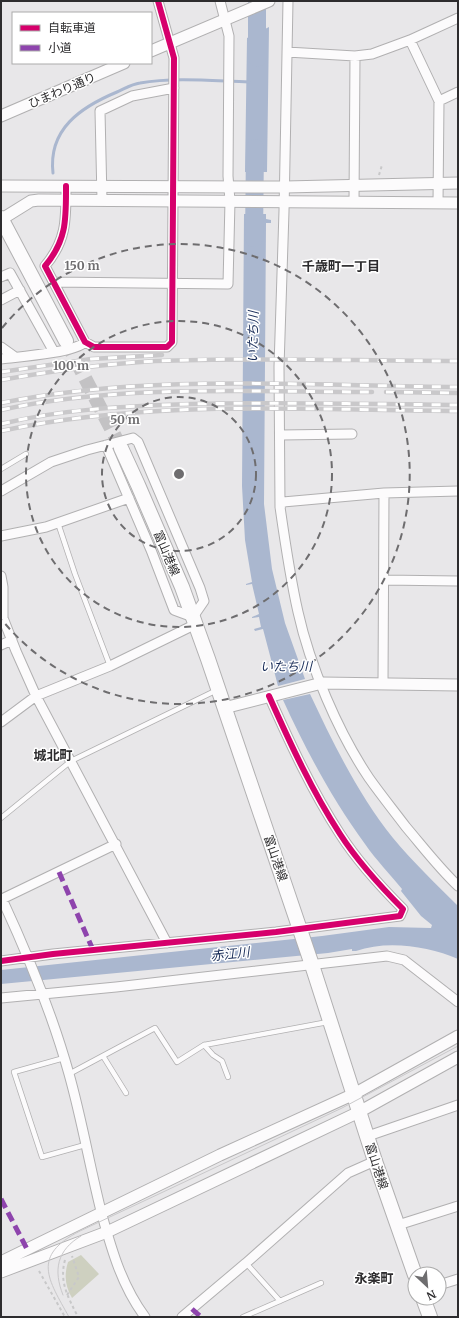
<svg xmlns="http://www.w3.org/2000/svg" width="459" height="1318" font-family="Merriweather,'Noto Sans JP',serif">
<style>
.green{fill:#ced0c0}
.water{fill:#aab7cf}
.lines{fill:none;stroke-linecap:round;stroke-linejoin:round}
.stream{stroke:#aab7cf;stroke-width:3}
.river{stroke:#aab7cf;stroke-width:18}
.primary-tunnel{stroke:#c3c2c4;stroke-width:14;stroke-dasharray:14 7;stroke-linecap:butt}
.service-casing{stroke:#b1b0b1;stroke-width:6}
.minor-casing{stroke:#b1b0b1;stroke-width:11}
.tertiary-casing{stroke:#b1b0b1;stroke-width:13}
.primary-casing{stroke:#b1b0b1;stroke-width:16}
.path{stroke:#c8c8c9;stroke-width:2;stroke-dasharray:3 3;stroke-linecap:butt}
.service{stroke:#fcfbfc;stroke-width:4.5}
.minor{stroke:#fcfbfc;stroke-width:9}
.tertiary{stroke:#fcfbfc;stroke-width:11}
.primary{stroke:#fcfbfc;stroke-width:14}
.tram{stroke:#c9c8ca;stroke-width:1}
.rail-casing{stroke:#c9c8ca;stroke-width:4.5}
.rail{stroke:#fff;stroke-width:3;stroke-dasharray:9;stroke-linecap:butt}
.quiet{stroke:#8e44ad;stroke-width:5;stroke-dasharray:10 5;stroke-linecap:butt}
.cycleway-casing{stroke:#fff;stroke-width:8}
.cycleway{stroke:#d6006c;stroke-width:6}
.ring{fill:none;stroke:#6e6d6f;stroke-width:2;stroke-dasharray:7 5}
.labels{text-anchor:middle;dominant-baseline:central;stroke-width:3;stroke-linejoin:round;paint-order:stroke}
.street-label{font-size:12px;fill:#2d2c2e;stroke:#fff}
.neighbourhood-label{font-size:13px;font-weight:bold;fill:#2d2c2e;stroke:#fff}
.water-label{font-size:13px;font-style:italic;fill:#172b57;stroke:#fff}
.centre{fill:#6e6d6f;stroke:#fff;stroke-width:2}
.ring-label{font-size:12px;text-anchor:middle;font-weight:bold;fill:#6e6d6f;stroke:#fff;stroke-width:3;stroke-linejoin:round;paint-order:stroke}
</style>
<rect width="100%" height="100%" fill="#e8e7e9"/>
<!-- green -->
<path class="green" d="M81,1255L99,1274L72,1298C65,1286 64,1275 68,1262Z"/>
<!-- water -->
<path class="water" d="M269,27L267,172H245L247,38Z
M244,214H266V219L271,220V223H266L264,504L272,569L285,623L305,679L278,686L263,629L255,631L254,629L261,627L259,617L252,618V617L259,614L252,584L246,585V584L252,582L245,540L242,486Z
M310,694C333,743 359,796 393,838C413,862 436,884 458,906V959C428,946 387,940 356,951H352V949L328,953L1,984V970L322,936L389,927L431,928L432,925L421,916L401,891L402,889C390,874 376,860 365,844C332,799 306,750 283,700Z"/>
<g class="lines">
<!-- stream -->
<path class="stream" d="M53,173C48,129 81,107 117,92C124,89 132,84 140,83C175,77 214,81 249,82"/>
<!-- river -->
<path class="river" d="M257,58V1
M254,238L255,148"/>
<!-- primary-tunnel -->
<path class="primary-tunnel" d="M66,341L121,448"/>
<!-- service casing -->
<g class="service-casing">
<path id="service" d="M1,469L26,454
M58,523L75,574L110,666
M1,818L71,761L217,690
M204,1045L213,1055L222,1061L228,1077
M103,1056L126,1093
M64,1058L14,1072L42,1157L85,1145
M69,1074L155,1028L177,1062L204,1045L328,1022
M246,1263L280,1301
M243,1317L321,1283"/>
</g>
<!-- minor casing -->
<g class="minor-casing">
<path id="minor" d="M410,40L439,101L438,203
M287,52L355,56L372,54L410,40L458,18
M439,101L458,92
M66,186C66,219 67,240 45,266L85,342L94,347H167L172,342L174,58L158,1
M102,200L100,111L132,96L174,88
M354,202L355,56
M1,277L10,273L54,352
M54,282L228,284L230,201L228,176L229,36L220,1
M1,300L20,290
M1,347L15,357
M1,359C18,357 74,353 85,342
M281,435L352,434
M1,491L51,462L87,450L133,438L138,442L200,588L204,601L193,617L174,610L151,550L106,445
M458,491L384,493L283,502L280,507C285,542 290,577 298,612C310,666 338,732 369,778C381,795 394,811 406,827C423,847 439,868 458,886
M280,507L279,367L284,211L288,1
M1,536L46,527L129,498
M1,576L3,587V618L16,651L36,696L167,943
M384,580L458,581
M1,645L12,640
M383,683L384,493
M1,722L36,696L110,666L196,624
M116,844L2,899C28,955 52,1013 69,1074C82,1120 90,1168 102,1215C112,1251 122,1286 145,1317
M1,961L53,954L276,932L400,916L403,909C380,886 358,862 340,834C312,791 290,743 269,696
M1,998L116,987L387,956L404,960L458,1002
M368,1136L458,1105
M398,1225L458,1206
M439,1285L458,1279
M182,1317L246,1263L348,1173L375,1161"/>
</g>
<!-- tertiary casing -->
<g class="tertiary-casing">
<path id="tertiary" d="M151,51L269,1
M1,116L124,63
M1,186L285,187L458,183
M2,219L31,201L39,200L458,203
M224,708L322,683L458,685
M1,1262L220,1155L354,1094L458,1036
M1,1272L107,1232L359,1112L458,1057"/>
</g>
<!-- primary casing -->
<g class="primary-casing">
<path id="primary" d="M1,218L66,341
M121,448L138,485L182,587L208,659L312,965L375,1161L415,1275
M423,1298L430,1317"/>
</g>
<!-- path -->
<path class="path" d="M379,175L382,165
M65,1260C59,1282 68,1297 78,1317
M39,1271L65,1317
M67,1295L79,1277L72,1256"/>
<!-- service -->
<use href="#service" class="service"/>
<!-- minor -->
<use href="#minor" class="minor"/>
<!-- tertiary -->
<use href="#tertiary" class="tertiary"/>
<!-- primary -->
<use href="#primary" class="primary"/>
<!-- tram -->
<path class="tram" d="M63,1295C53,1270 57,1250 81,1236
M69,1317C48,1279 31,1256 80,1231L342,1108L458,1046"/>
<!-- rail casing -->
<g class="rail-casing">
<path id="rail" d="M1,372L91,359L162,355
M1,380C52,371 103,364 155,361C256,357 357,361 458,361
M386,392L458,393
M1,403C151,373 306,386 458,387
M1,410C121,384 250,392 372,392
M1,424C62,409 128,406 191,404C280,402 369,404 458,405
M1,431C150,399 306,410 458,411"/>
</g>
<!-- rail -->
<use href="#rail" class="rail"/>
<!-- quiet -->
<path class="quiet" d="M59,872L93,950
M1,1199L27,1249
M192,1309L201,1317"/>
<!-- cycleway casing -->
<g class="cycleway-casing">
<path id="cycleway" d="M66,186C66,219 67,240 45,266L85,342L94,347H167L172,342L174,58L158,1
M1,961L53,954L276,932L400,916L403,909C380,886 358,862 340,834C312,791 290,743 269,696"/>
</g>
<!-- cycleway -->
<use href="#cycleway" class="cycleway"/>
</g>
<!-- distance rings -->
<g class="ring">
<circle cx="179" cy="474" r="77"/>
<circle cx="179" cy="474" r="153"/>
<path d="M2 328A230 230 0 1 1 2 620"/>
</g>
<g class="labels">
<!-- street labels -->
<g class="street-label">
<text transform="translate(62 90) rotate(-23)">ひまわり通り</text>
<text transform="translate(167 553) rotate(67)">富山港線</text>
<text transform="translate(276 858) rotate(71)">富山港線</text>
<text transform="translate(377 1166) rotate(72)">富山港線</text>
</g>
<!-- neighbourhood labels -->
<g class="neighbourhood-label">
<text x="341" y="266">千歳町一丁目</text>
<text x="53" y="755">城北町</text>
<text x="374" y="1278">永楽町</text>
</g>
<!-- water labels -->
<g class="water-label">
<text transform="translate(253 337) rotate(-89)">いたち川</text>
<text x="286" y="666">いたち川</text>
<text transform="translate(230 954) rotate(-6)">赤江川</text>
</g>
</g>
<circle cx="179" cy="474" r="6" class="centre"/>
<g class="ring-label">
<text x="82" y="270">150 m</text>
<text x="71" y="370">100 m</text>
<text x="125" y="424">50 m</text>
</g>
<!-- border -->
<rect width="459" height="1318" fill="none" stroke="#2d2c2e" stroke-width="4"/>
<!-- legend -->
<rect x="12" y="12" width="140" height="52" fill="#ffffff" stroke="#ababab"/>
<rect x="20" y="25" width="20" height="6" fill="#d6006c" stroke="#ababab"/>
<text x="48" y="32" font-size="12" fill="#2d2c2e">自転車道</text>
<rect x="20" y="45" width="20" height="6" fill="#8e44ad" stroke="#ababab"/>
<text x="48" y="52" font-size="12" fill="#2d2c2e">小道</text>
<!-- north arrow -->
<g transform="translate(427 1286) rotate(154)"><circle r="19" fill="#ffffff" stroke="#ababab"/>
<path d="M0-3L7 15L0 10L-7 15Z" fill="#6e6d6f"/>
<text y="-6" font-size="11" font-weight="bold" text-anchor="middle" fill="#2d2c2e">N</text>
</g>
</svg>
